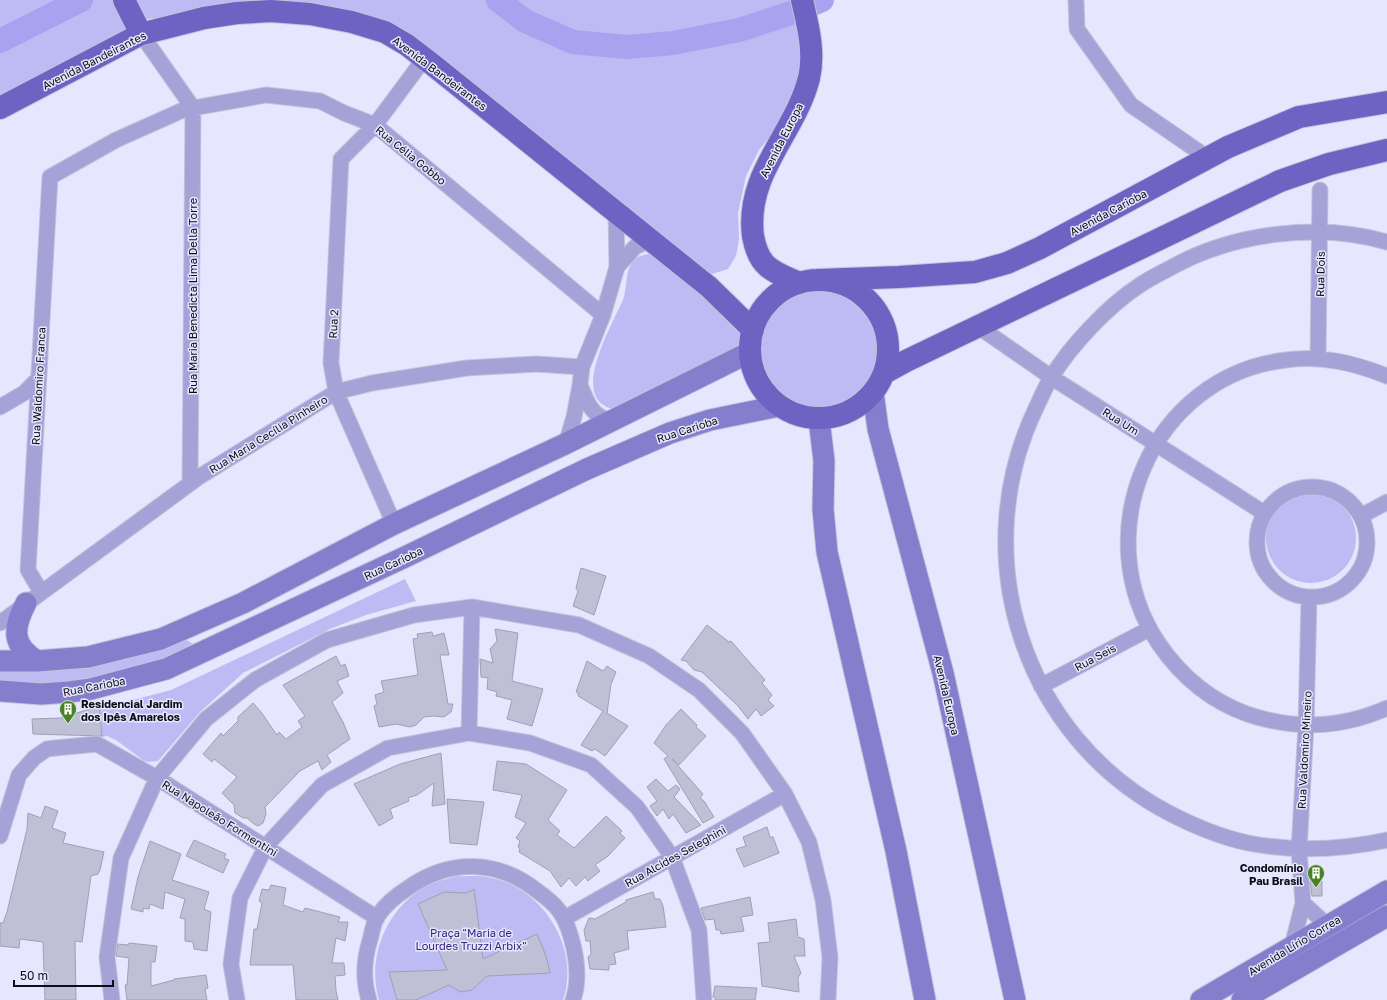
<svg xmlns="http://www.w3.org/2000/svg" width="1387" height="1000" font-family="'Golos Text',sans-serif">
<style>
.green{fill:#bdbbf4}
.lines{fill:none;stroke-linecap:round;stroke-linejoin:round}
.river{stroke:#a7a3ef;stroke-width:24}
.building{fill:#bfbfd6;stroke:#9f9fb5}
.minor-casing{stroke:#c3c3d9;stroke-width:17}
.secondary-casing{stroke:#c3c3d9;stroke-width:23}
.primary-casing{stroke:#c3c3d9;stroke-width:24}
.minor{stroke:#a4a2d7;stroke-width:15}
.secondary{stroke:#847fcc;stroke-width:21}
.primary{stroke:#6e63c3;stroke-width:22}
.labels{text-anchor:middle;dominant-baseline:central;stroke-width:3;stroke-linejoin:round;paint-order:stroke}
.street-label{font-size:11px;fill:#0d0d15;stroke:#e6e6fe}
.poi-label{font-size:11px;font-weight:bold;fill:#0d0d15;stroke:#e6e6fe;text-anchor:start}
.park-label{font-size:11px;fill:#37257b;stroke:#e6e6fe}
</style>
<rect width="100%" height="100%" fill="#e6e6fe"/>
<!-- green -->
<path class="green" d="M0,0H117L127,22L125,32L0,98Z
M133,0H791L802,57L800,82L776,129L759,150L746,176L738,213L739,239L736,256L728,269L712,274L702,270L389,24L167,17L146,19L139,11Z
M649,254L656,256L742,329L743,336L739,348L613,409C568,399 612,325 623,300C627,289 625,275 631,264C635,257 642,255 649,254Z
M756 350a63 63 0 1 1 126 0a63 63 0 1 1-126 0Z
M1266 538a45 45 0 1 1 90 0a45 45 0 1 1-90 0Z
M405,579L416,601L366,615L330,629L243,673L200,712L158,761L148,762L143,760L116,740L107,736L102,737L99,709L171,690Z
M185,639L193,644L194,649L91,685L0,688V666Z
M457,876C466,877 478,875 487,877C542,886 581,947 563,1000H379C366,957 387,907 427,886C436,881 447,879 457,876Z"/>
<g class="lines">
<!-- river -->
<path class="river" d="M498,0L525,21L573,42L627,47L673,43L739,30L797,11L822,0
M0,41L81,0"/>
</g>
<!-- building -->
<path class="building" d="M581,568L606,576L594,615L573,606L578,591L576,588Z
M707,625L729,642L731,641L765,680L762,683L772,695L768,700L774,706L761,716L756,709L748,719L738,706L702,672L694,670L686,661L681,660Z
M495,629L518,633L512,681L543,689L532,726L507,719L512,700L496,696L497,692L487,689L488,678L481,677L480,659L493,663L490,649L497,641Z
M432,632L433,636L444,633L449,655H440L448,704H453L451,712L444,717L434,716L424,717L416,725L410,727L396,724L379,727L374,706L377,704L375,695L384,692L381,681L418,675L413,639L418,638L417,634Z
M336,656L341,666L345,664L349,676L337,681L343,693L332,702L343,722L350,739L327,755L331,762L322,770L318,761L300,771L265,807L266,814L263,823L258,826L254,824L247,818H243L235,813L234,805L222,793L237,777L214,759L212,762L203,754L221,733L223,736L238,721V717L253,703L261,712L277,735L279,732L286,739L302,727L298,721L305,716L283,685Z
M587,661L603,671L607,666L616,672L611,684L607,713L628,726L605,756L595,749L592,751L581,745L603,711L578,696L579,694L576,692Z
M99,706L102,736L33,734L32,719L61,718Z
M681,709L697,725L696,727L706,736L679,765L672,759L703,794L700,798L704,801L714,817L703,823L664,759L668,756L654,743L666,725Z
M441,753L445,804L432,806L434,783L417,795L408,798L409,801L390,809L393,818L379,826L354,784L400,764Z
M497,761L526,764L567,790L548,820L560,831L557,835L574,848L606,816L622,831L620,833L625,838L608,856L595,865L600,871L588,881L585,877L576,886L569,878L561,887L550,871L519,852L520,849L518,847L520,841L516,838L526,823L515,817L522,795L493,790Z
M656,779L668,791L676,785L680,789L674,797L701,825L686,833L673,814L669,819L663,809L657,816L650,806L657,801L647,787Z
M447,799L484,802L477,845L450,843Z
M45,806L58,811L52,828L66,833L63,843L104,852L100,870L98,874L91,876L82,942L75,941L76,1000H45L43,942L20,939L19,948L0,946V923H3L7,912L27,829L28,813L41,818Z
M767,827L770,837H773L779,853L744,867L736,849L746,846L743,837Z
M194,840L226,854L224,858L229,860L223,873L186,856Z
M150,841L181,854L172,880L209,892L204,909L211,912L207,951L194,949L193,942L185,941V919L180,918L185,899L165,892L163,909L150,904L149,909L143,908V912L131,909L138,877Z
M1310,881H1322V896H1312Z
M271,885L286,888L283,905L303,912L305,908L340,917L338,922H348L345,941L336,938L332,963H344L345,975L335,976L336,991L338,1000H296L293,965H250L254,929H257L262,903L259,901L262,889L269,890Z
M474,889L483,959L537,934L546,956L550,973L487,976L472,990L461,992L449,985L416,1000H397L389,972L447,970L418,904L444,892L467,893Z
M653,892L655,899H660L663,906L666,927L627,931L629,949L614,953L616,964L609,965V970L590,969L588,957L591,954L590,941H586L584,930L589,918L595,919L626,902V900Z
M750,897L753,915L741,917L744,931L721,934L720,930H716L714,919L705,920L701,908Z
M796,919L798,937L804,939L805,956H794L801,973L798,978L799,992L762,986L758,943L770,942L768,923Z
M129,943L157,946L155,962H151V986L174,980V979L206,975L208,988L205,989L207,1000H127L125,985H127L129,958L116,956L118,944L128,945Z
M715,986L757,988L755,1000H715V997H713Z"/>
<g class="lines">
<!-- minor casing -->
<g class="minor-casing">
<path id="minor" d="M1076,0L1077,29L1131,105L1208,158
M141,34L193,108L190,483
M1387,242C1320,222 1235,233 1174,266C1163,272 1150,278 1140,285C1109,305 1070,346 1051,378C1045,387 1041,398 1036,408C965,556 1023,737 1169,813C1194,826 1220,837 1248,843C1295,852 1341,850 1387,840
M617,267L635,247L650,240
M979,327L1051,377L1264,513
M1318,359L1320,190
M1387,376C1354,363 1322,355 1286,360C1151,376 1085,534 1159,644C1181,676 1211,701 1247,714C1294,730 1342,728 1387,708
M580,385C587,402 592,417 611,421
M0,407L24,393L39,378
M563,445L568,437L574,417L580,385L582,367L603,315L617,267L616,213
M1257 542a55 55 0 1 1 110 0a55 55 0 1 1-110 0Z
M1361,516L1387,502
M394,524L336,392L331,363L341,159L375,125L424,59
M41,592L28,570L50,177L116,140L183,110L193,108L266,95L320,101L344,113L375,125L603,315
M0,623L199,477L336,392L372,383L467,368L536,364L582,367
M1041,686L1149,629
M469,733L472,607
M0,836L19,775L34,758L47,749L55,748L97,744L157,778L377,918
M1303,903L1327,925
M565,918L785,794
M1292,946L1303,903L1299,850L1306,726L1309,598
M112,1000L107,957L121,858L157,778L206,719L255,680L327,640L414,615L472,607L579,625L649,656L699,690L742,733L785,794L809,842L823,900L830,957L828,1000
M237,1000L231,964L240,898L266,846L322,785L388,748L469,733L530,743L591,765L637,807L672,857L699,930L704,1000
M369,1000C363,981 364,959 370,940C372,933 373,924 377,917C384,906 397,895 408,888C449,859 496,859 536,890C557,905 564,913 571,937C577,958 580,980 573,1000"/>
</g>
<!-- secondary casing -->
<g class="secondary-casing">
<path id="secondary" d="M873,392L878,429L943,673L1015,1000
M819,419L824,461L823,509L827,552L896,851L925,1000
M26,603C13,628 11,645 37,661
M0,661H37L88,657L161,639L243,603L394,524L563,445L750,352
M0,691L41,694L69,692L91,689L166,669L405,557L587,469L670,433L710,420L779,406
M1201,1000L1387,891
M1242,1000L1387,916"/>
</g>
<!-- primary casing -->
<g class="primary-casing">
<path id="primary" d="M124,0L141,34
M0,108L141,34L204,18L237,13L271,11L310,14L352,22L385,32L407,45L433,65L709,287L753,330
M818,280L899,277L975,272L1007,263L1040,248L1228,147L1299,117L1387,102
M750 349a69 69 0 1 1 138 0a69 69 0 1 1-138 0Z
M799,283C788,278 776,274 767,266C759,259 755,247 753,236C745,173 795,134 809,78C815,52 808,26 802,0
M884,373L906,361L1280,181L1329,164L1387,150"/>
</g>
<!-- minor -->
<use href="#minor" class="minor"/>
<!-- secondary -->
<use href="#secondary" class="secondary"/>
<!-- primary -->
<use href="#primary" class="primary"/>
</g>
<!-- icons -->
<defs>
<g id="building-pin" transform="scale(0.9)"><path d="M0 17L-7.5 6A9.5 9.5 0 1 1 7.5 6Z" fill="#488321" stroke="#e6e6fe"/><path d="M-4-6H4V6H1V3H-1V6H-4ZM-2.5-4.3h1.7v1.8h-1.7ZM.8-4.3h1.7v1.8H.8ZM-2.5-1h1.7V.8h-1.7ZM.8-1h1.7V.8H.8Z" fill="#fff"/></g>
</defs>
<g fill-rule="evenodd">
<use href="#building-pin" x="68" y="709"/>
<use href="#building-pin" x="1316" y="873"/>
</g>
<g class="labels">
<!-- street labels -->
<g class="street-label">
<text transform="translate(94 60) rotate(-27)">Avenida Bandeirantes</text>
<text transform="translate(440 73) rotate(37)">Avenida Bandeirantes</text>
<text transform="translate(781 140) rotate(-63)">Avenida Europa</text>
<text transform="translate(411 155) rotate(39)">Rua Célia Gobbo</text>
<text transform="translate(1108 212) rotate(-28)">Avenida Carioba</text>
<text transform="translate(1320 274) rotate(-89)">Rua Dois</text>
<text transform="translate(192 296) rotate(-90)">Rua Maria Benedicta Lima Della Torre</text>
<text transform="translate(333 324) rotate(-87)">Rua 2</text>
<text transform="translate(38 386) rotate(-87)">Rua Waldomiro Franca</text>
<text transform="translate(1121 421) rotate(32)">Rua Um</text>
<text transform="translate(687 429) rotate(-18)">Rua Carioba</text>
<text transform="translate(268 434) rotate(-32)">Rua Maria Cecília Pinheiro</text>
<text transform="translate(393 563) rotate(-25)">Rua Carioba</text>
<text transform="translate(1095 657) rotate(-28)">Rua Seis</text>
<text transform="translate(94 686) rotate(-11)">Rua Carioba</text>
<text transform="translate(947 695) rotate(77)">Avenida Europa</text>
<text transform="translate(1304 750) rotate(-87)">Rua Valdomiro Mineiro</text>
<text transform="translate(220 818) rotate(32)">Rua Napoleão Formentini</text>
<text transform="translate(675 856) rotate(-29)">Rua Alcides Seleghini</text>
<text transform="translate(1294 945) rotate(-31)">Avenida Lírio Correa</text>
</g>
<!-- poi labels -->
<g class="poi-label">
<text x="81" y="703">Residencial Jardim<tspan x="81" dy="13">dos Ipês Amarelos</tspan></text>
<text x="1303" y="867" text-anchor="end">Condomínio<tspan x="1303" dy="13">Pau Brasil</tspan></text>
</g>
<!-- park labels -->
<g class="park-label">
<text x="471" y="932">Praça "Maria de<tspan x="471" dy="13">Lourdes Truzzi Arbix"</tspan></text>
</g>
</g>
<!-- scale -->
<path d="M14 980v6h99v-6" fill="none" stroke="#0d0d15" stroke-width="2"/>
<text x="20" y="980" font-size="12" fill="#0d0d15" stroke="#e6e6fe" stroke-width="3" paint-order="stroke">50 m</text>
</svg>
